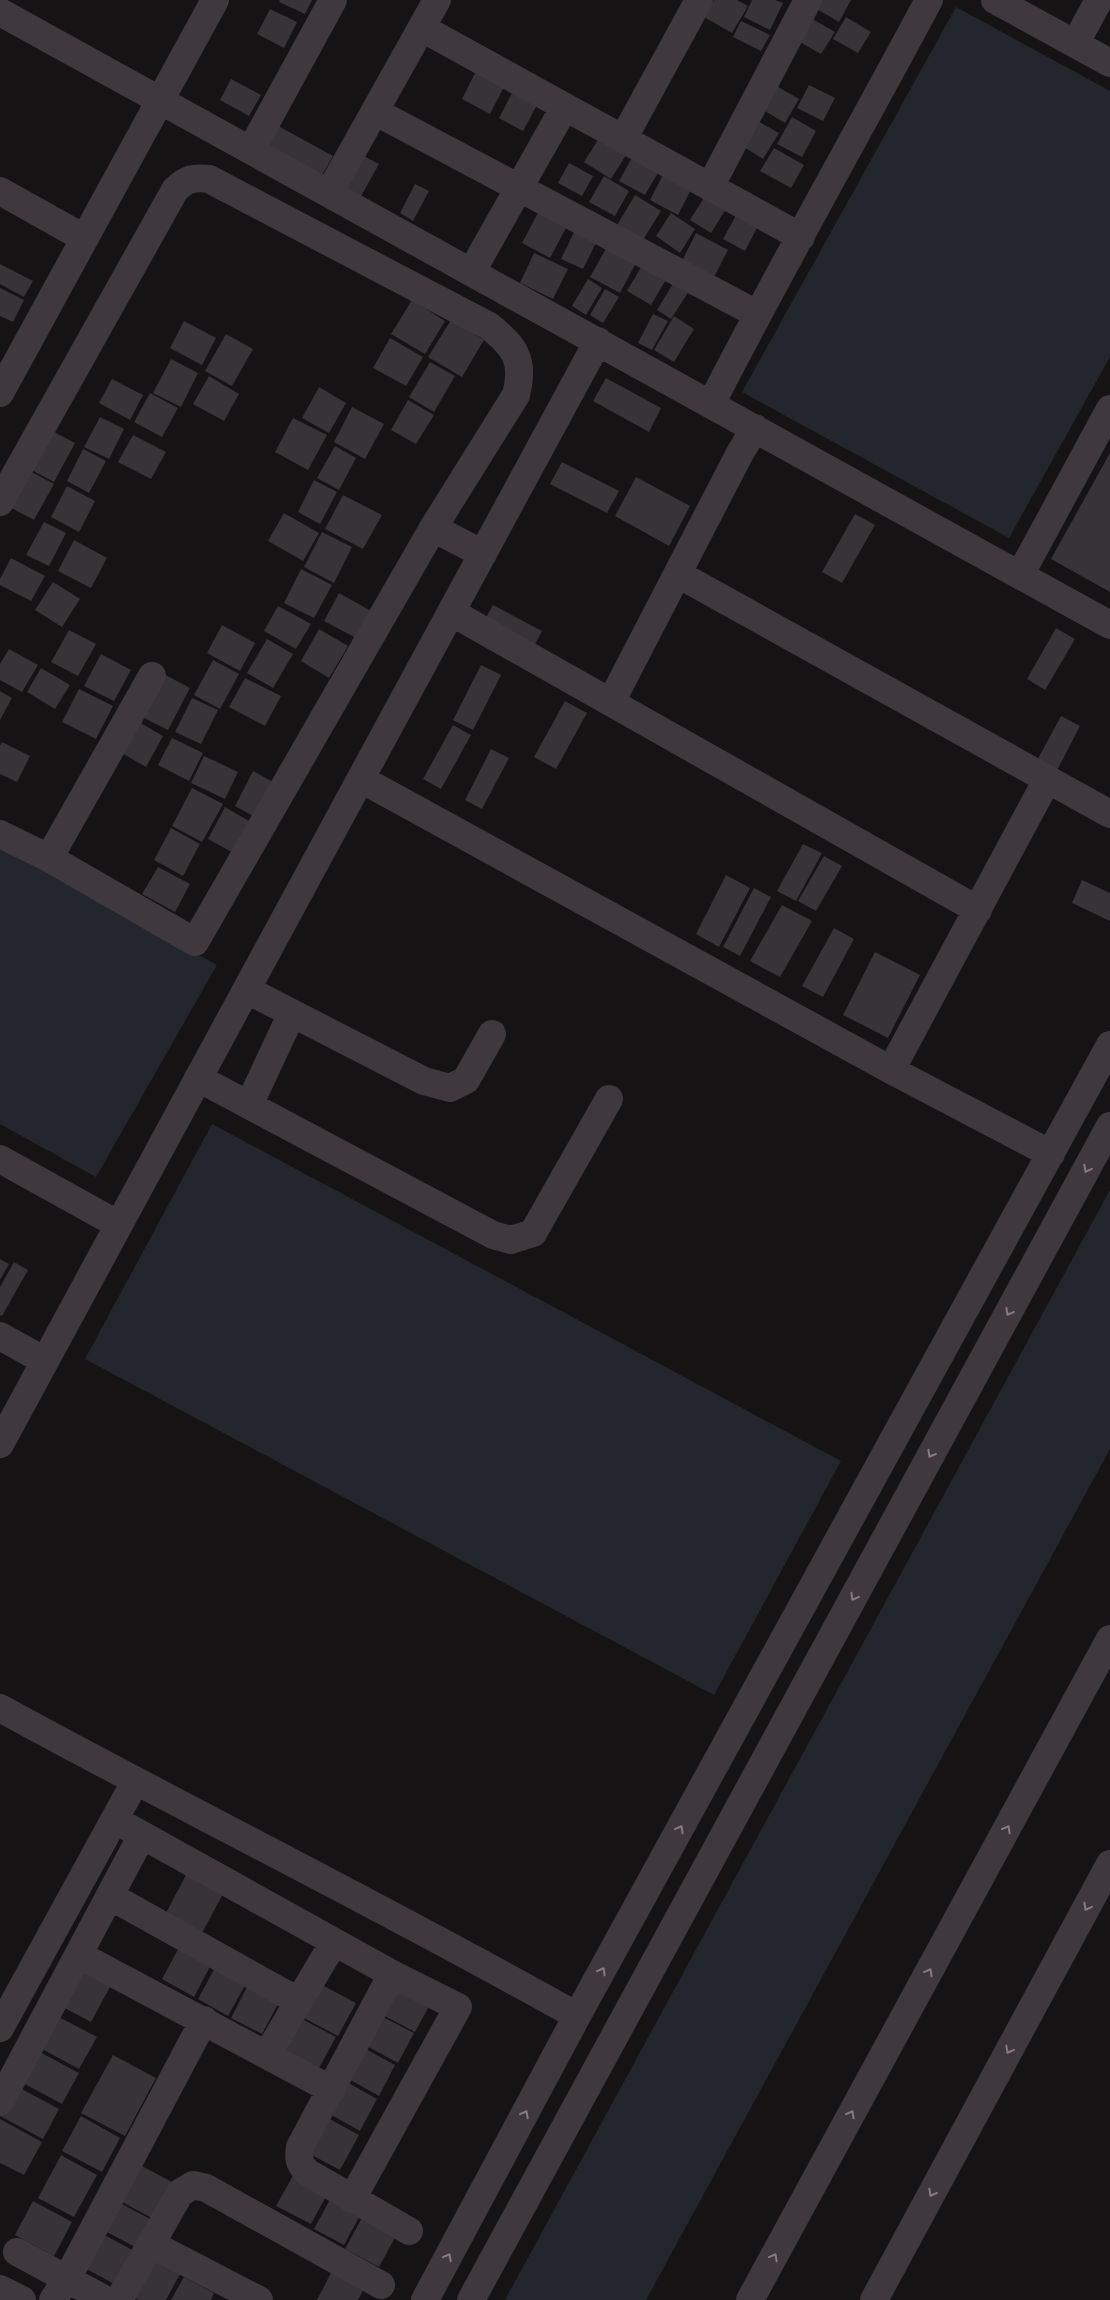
<svg xmlns="http://www.w3.org/2000/svg" width="1110" height="2300" font-family="Inter,sans-serif">
<style>
.green{fill:#23272d}
.building{fill:#373336}
.lines{fill:none;stroke-linecap:round;stroke-linejoin:round}
.minor{stroke:#3f393d;stroke-width:28}
.oneway{stroke:#867a84}
</style>
<rect width="100%" height="100%" fill="#151314"/>
<!-- green -->
<path class="green" d="M956,7L1110,91V357L1009,538L742,392Z
M0,844L217,965L96,1177L0,1124Z
M212,1124L841,1461L714,1695L85,1359Z
M1110,1190V1449L646,2300H505Z"/>
<!-- building -->
<path class="building" d="M280,0H312L305,14L279,2Z
M714,0H737L748,6L732,33L704,17Z
M752,0H775L783,3L770,30L744,17Z
M819,0H851L839,22L815,8Z
M270,9L297,22L284,48L257,34Z
M809,17L835,32L821,54L796,40Z
M846,17L871,32L858,53L833,39Z
M741,21L770,35L761,51L733,37Z
M475,73L504,87L490,114L462,99Z
M231,79L261,95L249,116L220,100Z
M773,84L799,99L785,123L760,108Z
M809,85L835,98L823,121L797,108Z
M513,91L537,105L523,131L499,118Z
M792,117L816,131L802,157L777,144Z
M754,119L779,133L763,159L739,144Z
M269,121L333,156L321,177L258,142Z
M601,135L628,152L611,179L584,162Z
M774,148L804,165L791,188L760,171Z
M362,155L379,164L360,198L343,188Z
M633,156L659,171L645,195L619,181Z
M569,163L593,176L582,196L558,183Z
M665,171L693,186L678,215L650,200Z
M604,176L629,191L615,216L589,202Z
M415,184L429,191L413,221L400,213Z
M707,193L728,206L711,233L690,220Z
M635,195L661,211L643,240L617,225Z
M539,211L567,226L550,258L522,243Z
M738,212L759,224L745,251L723,239Z
M671,213L695,229L680,253L656,236Z
M575,230L597,241L583,269L561,259Z
M696,233L728,250L712,281L680,265Z
M607,247L636,263L620,293L590,277Z
M534,253L568,269L553,299L520,283Z
M0,264L33,281L24,297L0,284Z
M643,264L667,278L651,305L627,291Z
M588,279L602,288L586,315L572,306Z
M674,282L689,291L671,319L657,310Z
M0,288L24,300L13,322L0,316Z
M605,289L619,297L603,323L590,315Z
M412,300L445,321L425,354L391,334Z
M653,314L668,321L652,350L638,343Z
M674,316L694,329L674,362L654,350Z
M451,320L484,340L462,377L428,357Z
M184,321L216,338L202,365L170,348Z
M226,334L253,349L232,386L205,371Z
M390,338L423,357L406,386L373,368Z
M171,359L198,373L181,407L153,393Z
M430,362L455,376L434,412L409,397Z
M209,376L239,394L224,421L193,404Z
M606,378L661,408L649,432L593,401Z
M112,379L143,395L130,420L99,403Z
M319,387L346,403L329,433L302,418Z
M150,393L178,408L162,437L134,422Z
M408,400L434,415L416,444L391,430Z
M352,407L384,424L365,459L334,442Z
M100,417L124,429L109,459L84,447Z
M293,418L327,435L308,470L275,452Z
M43,426L75,443L54,482L22,465Z
M133,435L166,452L151,479L118,462Z
M335,446L356,458L339,490L317,478Z
M83,449L106,461L89,493L67,481Z
M1110,453V592L1051,559Z
M562,462L619,491L607,513L550,484Z
M24,468L54,484L34,520L4,504Z
M636,477L690,506L669,546L615,516Z
M314,480L337,492L320,524L298,512Z
M67,486L95,501L79,532L51,517Z
M343,495L382,515L363,549L325,529Z
M284,513L319,533L303,561L268,541Z
M855,514L875,525L842,583L822,572Z
M44,522L66,533L49,566L26,555Z
M322,532L352,547L334,583L304,567Z
M74,540L107,558L91,588L58,571Z
M11,558L45,576L31,601L0,585V579Z
M301,569L332,585L314,618L284,603Z
M53,582L80,599L62,627L35,610Z
M339,593L371,611L356,638L324,621Z
M493,605L542,631L531,652L482,625Z
M278,606L311,624L296,649L264,631Z
M222,625L255,643L240,671L207,653Z
M1056,628L1075,639L1045,690L1027,679Z
M319,629L348,646L329,678L301,661Z
M69,630L96,644L78,676L51,662Z
M267,639L293,654L273,688L247,673Z
M9,649L38,665L22,692L0,680V664Z
M101,654L131,670L114,701L84,686Z
M213,660L239,674L220,709L194,695Z
M481,665L501,675L473,730L453,720Z
M41,668L70,685L55,709L27,692Z
M158,671L190,688L168,730L136,714Z
M245,678L281,696L265,726L229,707Z
M79,689L113,706L96,739L62,722Z
M0,691L12,698L0,720Z
M192,698L218,710L201,744L175,732Z
M565,701L587,713L556,769L534,757Z
M1061,716L1080,726L1053,778L1033,768Z
M137,721L163,736L146,767L120,752Z
M453,725L471,735L441,789L423,779Z
M172,738L203,753L189,781L158,765Z
M2,742L30,756L17,782L0,774V746Z
M491,749L509,758L482,809L465,800Z
M204,756L238,772L225,799L191,783Z
M253,771L275,783L257,818L235,806Z
M192,788L223,804L202,842L172,826Z
M225,807L256,825L239,856L208,839Z
M171,828L200,844L183,876L154,860Z
M803,844L822,853L796,901L777,891Z
M824,856L842,866L816,911L798,901Z
M158,867L190,884L175,912L142,894Z
M726,875L750,888L719,947L696,934Z
M1082,880L1110,893V921L1072,903Z
M754,888L771,897L740,956L723,947Z
M782,905L812,921L780,977L750,961Z
M834,928L854,939L823,997L802,986Z
M875,952L920,975L888,1038L843,1015Z
M0,1259L9,1264L0,1280Z
M14,1262L28,1270L2,1316L0,1315V1287Z
M187,1873L224,1892L202,1933L166,1913Z
M182,1942L214,1959L194,1997L162,1979Z
M217,1964L248,1980L228,2016L198,1999Z
M77,1968L110,1987L91,2022L57,2004Z
M397,1979L433,1999L415,2032L379,2013Z
M249,1983L280,2000L262,2034L231,2018Z
M320,1984L356,2003L338,2036L302,2017Z
M379,2015L414,2033L398,2063L363,2044Z
M57,2016L97,2037L79,2069L40,2048Z
M300,2018L336,2037L319,2068L283,2049Z
M362,2047L395,2065L379,2096L345,2077Z
M38,2051L79,2073L62,2104L21,2082Z
M113,2055L156,2078L125,2136L81,2113Z
M345,2081L377,2099L360,2131L328,2113Z
M16,2086L59,2109L43,2139L0,2116Z
M81,2116L120,2138L102,2172L62,2151Z
M326,2117L359,2135L340,2170L306,2152Z
M0,2119L42,2142L24,2175L0,2163Z
M61,2155L97,2175L74,2217L38,2198Z
M140,2165L172,2182L152,2218L120,2201Z
M295,2172L329,2191L311,2224L276,2206Z
M333,2194L363,2210L344,2245L314,2229Z
M33,2201L72,2222L54,2256L15,2235Z
M118,2202L152,2220L137,2248L103,2230Z
M365,2212L399,2230L379,2267L345,2249Z
M101,2233L134,2251L116,2285L83,2267Z
M148,2257L180,2274L166,2300H139L127,2294Z
M334,2267L366,2285L358,2300H317Z
M184,2277L214,2293L211,2300H171Z"/>
<g class="lines">
<!-- minor -->
<path class="minor" d="M995,0L1110,63
M0,12L1110,625
M422,28L801,237
M1075,44L1099,0
M376,112L757,314
M623,139L699,0
M251,150L333,0
M710,187L808,0
M0,191L84,238
M329,193L437,0
M472,271L564,108
M0,393L215,0
M711,404C781,267 857,135 929,0
M0,502L175,190C186,179 193,177 209,179L489,326C515,347 525,360 516,395L433,528L195,942L49,858L0,834
M433,528L483,554
M678,574L1110,814
M1020,575L1110,409
M451,612L978,910
M611,702L740,453L755,428
M361,779L891,1070L1051,1154
M49,858L152,676
M247,990L424,1081L450,1088L466,1080L492,1034
M891,1070L1047,780
M198,1078L493,1235L511,1240L533,1233L609,1099
M249,1105L292,1013
M0,1159L119,1225
M0,1336L45,1361
M0,1444L598,341
M0,1708C192,1813 387,1909 577,2016
M115,1820L392,1974L458,2007L352,2199
M110,1896L298,2001
M79,1955L332,2090
M392,1974L300,2147C298,2159 299,2163 307,2172L409,2231
M0,2028L135,1782
M267,2055L334,1942
M0,2102L142,1835
M151,2244L259,2300
M17,2252L106,2300
M0,2289L22,2300
M53,2300L67,2279L204,2020
M119,2300L180,2193L193,2185L206,2188L381,2285
M425,2300L577,2016L1110,1045
M471,2300L1110,1126
M750,2300L1110,1639
M874,2300L1110,1864"/>
</g>
<!-- one-way arrows -->
<defs><path id="oneway-chevron" d="M-2-3.5L2.5 0L-2 3.5" fill="none" stroke-width="1.6" stroke-linecap="round" stroke-linejoin="round" transform="scale(1.25)"/></defs>
<g class="oneway">
<use href="#oneway-chevron" transform="translate(1087 1169) rotate(119)"/>
<use href="#oneway-chevron" transform="translate(1009 1312) rotate(119)"/>
<use href="#oneway-chevron" transform="translate(931 1454) rotate(119)"/>
<use href="#oneway-chevron" transform="translate(854 1597) rotate(119)"/>
<use href="#oneway-chevron" transform="translate(680 1829) rotate(-61)"/>
<use href="#oneway-chevron" transform="translate(1007 1829) rotate(-61)"/>
<use href="#oneway-chevron" transform="translate(1087 1907) rotate(118)"/>
<use href="#oneway-chevron" transform="translate(602 1971) rotate(-61)"/>
<use href="#oneway-chevron" transform="translate(929 1972) rotate(-61)"/>
<use href="#oneway-chevron" transform="translate(1009 2050) rotate(118)"/>
<use href="#oneway-chevron" transform="translate(525 2114) rotate(-62)"/>
<use href="#oneway-chevron" transform="translate(851 2114) rotate(-61)"/>
<use href="#oneway-chevron" transform="translate(932 2193) rotate(118)"/>
<use href="#oneway-chevron" transform="translate(448 2257) rotate(-62)"/>
<use href="#oneway-chevron" transform="translate(774 2257) rotate(-61)"/>
</g>
</svg>
